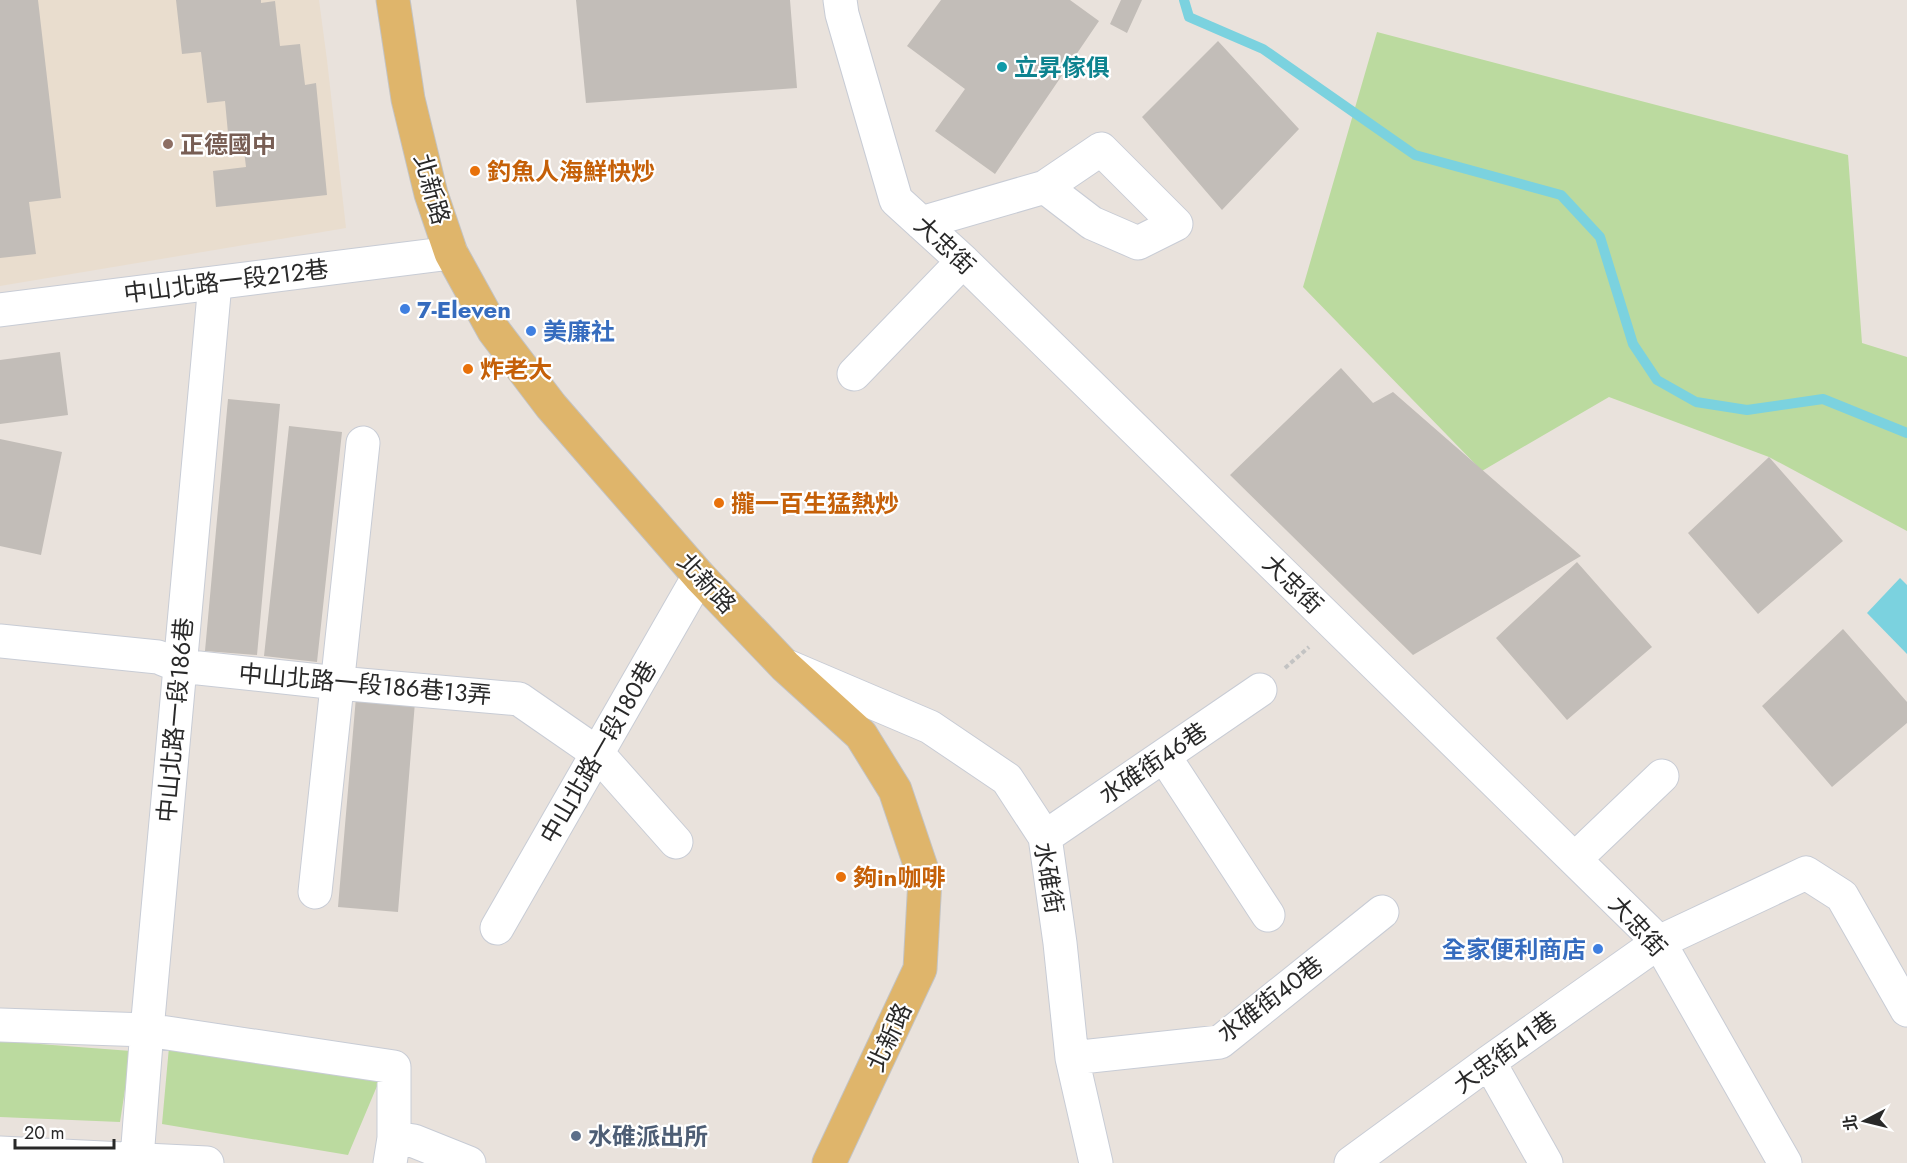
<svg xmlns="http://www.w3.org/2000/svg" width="1907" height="1163" font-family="Jost,'Noto Sans TC',sans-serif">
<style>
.education{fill:#e9ddce}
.green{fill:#bbda9f}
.water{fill:#7bd2df}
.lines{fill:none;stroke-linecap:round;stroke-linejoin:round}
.stream{stroke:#7bd2df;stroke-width:10}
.building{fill:#c2bdb8}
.minor-casing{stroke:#c8ccd5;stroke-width:35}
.major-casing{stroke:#c3c3c3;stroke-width:35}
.path{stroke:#c3c3c3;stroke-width:4;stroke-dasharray:4.5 3;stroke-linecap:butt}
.minor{stroke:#fff;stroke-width:33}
.major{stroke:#dfb56b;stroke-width:33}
.culture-dot{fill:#0f9aa8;stroke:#fff;stroke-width:2}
.education-dot{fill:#8d6e63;stroke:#fff;stroke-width:2}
.food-dot{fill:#e8710a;stroke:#fff;stroke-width:2}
.shop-dot{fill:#3f7fe0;stroke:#fff;stroke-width:2}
.service-dot{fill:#5c6f8a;stroke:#fff;stroke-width:2}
.labels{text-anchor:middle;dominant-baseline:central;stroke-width:4.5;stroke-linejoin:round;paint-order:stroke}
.culture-label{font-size:24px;font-weight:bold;fill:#0d838f;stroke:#fff;text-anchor:start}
.education-label{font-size:24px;font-weight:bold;fill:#785e54;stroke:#fff;text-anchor:start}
.food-label{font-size:24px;font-weight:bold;fill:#c56008;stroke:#fff;text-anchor:start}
.street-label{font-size:24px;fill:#292929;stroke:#fff}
.shop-label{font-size:24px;font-weight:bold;fill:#366cbe;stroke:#fff;text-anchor:start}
.service-label{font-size:24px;font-weight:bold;fill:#4e5e75;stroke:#fff;text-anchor:start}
</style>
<rect width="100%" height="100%" fill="#e9e2dc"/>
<!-- education -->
<path class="education" d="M0,0H319L327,60L346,228L0,286Z"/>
<!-- green -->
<path class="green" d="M1377,32L1848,155L1862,343L1907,357V531L1769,457L1609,397L1482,471L1303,287Z
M0,1041L131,1051L120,1122L0,1117Z
M169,1047L380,1079L348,1155L162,1124Z"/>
<!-- water -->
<path class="water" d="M1900,578L1907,585V654L1867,613Z"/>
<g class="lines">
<!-- stream -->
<path class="stream" d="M1184,0L1189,17L1263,49L1415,155L1561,195L1600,237L1633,344L1657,380L1696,402L1747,410L1823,399L1907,433"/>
</g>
<!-- building -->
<path class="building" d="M0,0H38L61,198L29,202L36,254L0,258Z
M176,0H261V3L275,1L280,46L300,44L305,85L316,83L327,195L216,207L213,171L246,167L243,142L229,144L225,101L207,103L201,52L182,54Z
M576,0H790L797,88L586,103Z
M941,0H1070L1099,21L995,174L935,131L965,89L907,46Z
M1121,0H1142L1127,33L1110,24Z
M1218,41L1299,129L1222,210L1142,117Z
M60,352L68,415L0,424V360Z
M1341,368L1373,403L1393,392L1581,556L1413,655L1230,475Z
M228,399L280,404L257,655L205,651Z
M289,426L342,432L317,662L264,656Z
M0,439L62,452L41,555L0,546Z
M1769,457L1843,541L1758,614L1688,533Z
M1577,562L1652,647L1567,720L1496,638Z
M1843,629L1907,702V723L1832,787L1762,706Z
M356,697L415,702L398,912L338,907Z"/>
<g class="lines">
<!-- minor casing -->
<g class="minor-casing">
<path id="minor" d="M840,0L842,14L896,200L963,261L1659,942L1785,1163
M921,223L1045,187L1101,149L1176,224L1138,243L1092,223L1045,187
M0,310L451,253
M854,374L963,261
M0,641L158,657L180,666L338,683L519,699L597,753L676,842
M789,667L930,727L1007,779L1045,837L1060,943L1072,1058L1096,1163
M1164,756L1268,915
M1045,837L1260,690
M1575,859L1662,776
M315,892L363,443
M497,928L699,576
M0,1025L147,1030L394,1067V1138L390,1163
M1072,1058L1220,1042L1382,912
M1489,1062L1546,1163
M394,1138L414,1141L469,1163
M0,1153L207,1163
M137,1158L147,1030L215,283
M1351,1163L1489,1062L1659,942L1806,873L1842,896L1907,1010"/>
</g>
<!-- major casing -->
<g class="major-casing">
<path id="major" d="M393,0L408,99L431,194L451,253L494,331L551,406L699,576L785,666L861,735L895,790L925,879L920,969L829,1163"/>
</g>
<!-- path -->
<path class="path" d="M1285,668L1309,647"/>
<!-- minor -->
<use href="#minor" class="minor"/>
<!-- major -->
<use href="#major" class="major"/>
</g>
<!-- markers -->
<circle class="culture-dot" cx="1002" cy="67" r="6"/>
<circle class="education-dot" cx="168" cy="144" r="6"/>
<g class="food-dot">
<circle cx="475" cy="171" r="6"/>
<circle cx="468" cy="369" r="6"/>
<circle cx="719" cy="503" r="6"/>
<circle cx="841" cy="877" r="6"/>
</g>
<g class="shop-dot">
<circle cx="405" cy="309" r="6"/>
<circle cx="531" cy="331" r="6"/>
<circle cx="1598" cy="949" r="6"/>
</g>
<circle class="service-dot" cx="576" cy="1136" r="6"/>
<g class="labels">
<!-- culture labels -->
<g class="culture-label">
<text x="1014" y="67">立昇傢俱</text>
</g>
<!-- education labels -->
<g class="education-label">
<text x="180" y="144">正德國中</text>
</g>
<!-- food labels -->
<g class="food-label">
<text x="487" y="171">釣魚人海鮮快炒</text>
<text x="480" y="369">炸老大</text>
<text x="731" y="503">攏一百生猛熱炒</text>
<text x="853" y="877">夠in咖啡</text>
</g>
<!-- street labels -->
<g class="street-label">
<text transform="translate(432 189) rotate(74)">北新路</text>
<text transform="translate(945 245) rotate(43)">大忠街</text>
<text transform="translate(226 281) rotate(-7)">中山北路一段212巷</text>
<text transform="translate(707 583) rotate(47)">北新路</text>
<text transform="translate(1293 584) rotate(44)">大忠街</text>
<text transform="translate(365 684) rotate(5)">中山北路一段186巷13弄</text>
<text transform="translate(175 720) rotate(-85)">中山北路一段186巷</text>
<text transform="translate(598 752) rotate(-60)">中山北路一段180巷</text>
<text transform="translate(1153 763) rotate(-34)">水碓街46巷</text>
<text transform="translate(1049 878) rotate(80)">水碓街</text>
<text transform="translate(1638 926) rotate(48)">大忠街</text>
<text transform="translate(1270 999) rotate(-37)">水碓街40巷</text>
<text transform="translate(889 1037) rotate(-65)">北新路</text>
<text transform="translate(1505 1052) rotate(-36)">大忠街41巷</text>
</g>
<!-- shop labels -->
<g class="shop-label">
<text x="417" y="309">7-Eleven</text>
<text x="543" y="331">美廉社</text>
<text x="1586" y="949" text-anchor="end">全家便利商店</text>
</g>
<!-- service labels -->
<g class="service-label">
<text x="588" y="1136">水碓派出所</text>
</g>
</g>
<!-- north arrow -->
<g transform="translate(1865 1121) rotate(263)" stroke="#ffffff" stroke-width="4.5" paint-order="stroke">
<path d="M0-4.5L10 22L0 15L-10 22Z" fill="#292929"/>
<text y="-9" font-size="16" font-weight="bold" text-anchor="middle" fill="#292929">北</text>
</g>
<!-- scale -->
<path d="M15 1139v9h99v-9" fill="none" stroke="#292929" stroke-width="3"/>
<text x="24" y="1139" font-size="18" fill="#292929" stroke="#ffffff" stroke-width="4.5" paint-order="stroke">20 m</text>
</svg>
